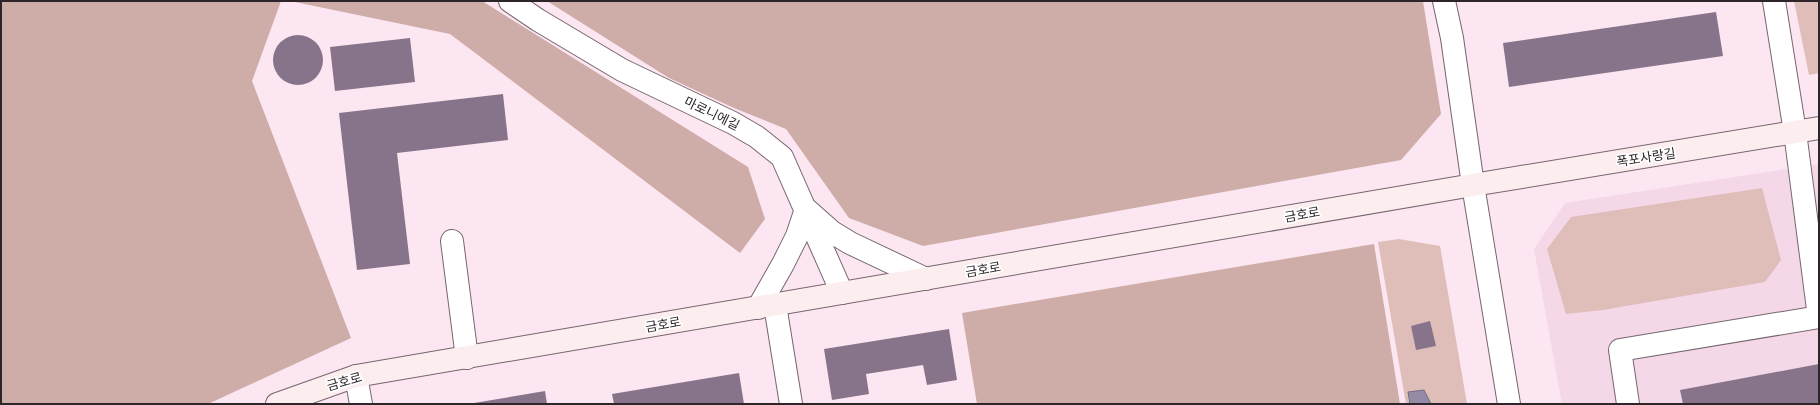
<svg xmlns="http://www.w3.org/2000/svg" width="1820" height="405" font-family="Barlow,'Noto Sans KR',sans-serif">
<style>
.built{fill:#f5d8e8}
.green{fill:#dfbeb9}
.forest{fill:#ceaca7}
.water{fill:#948ba6;stroke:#756c80}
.building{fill:#88748a}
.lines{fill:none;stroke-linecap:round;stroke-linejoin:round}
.street-casing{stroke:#77656e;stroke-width:24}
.secondary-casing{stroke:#77656e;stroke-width:24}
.street{stroke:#fff;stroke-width:22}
.secondary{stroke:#fcedef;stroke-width:22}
.labels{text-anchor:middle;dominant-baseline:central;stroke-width:3.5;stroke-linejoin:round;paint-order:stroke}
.street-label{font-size:13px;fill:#2d2529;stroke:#fff}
</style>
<rect width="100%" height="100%" fill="#fbe6f1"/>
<!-- built -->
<path class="built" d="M1819,164V404H1562L1534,249L1565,203Z"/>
<!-- green -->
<path class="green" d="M1794,1H1819V73L1809,75Z
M1762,188L1781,260L1765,282L1603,310L1566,314L1547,249L1571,217Z
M1399,239L1440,246L1467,404H1406L1378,242Z"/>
<!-- forest -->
<path class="forest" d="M1,1H281L252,81L351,338L208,404H1Z
M290,1H482L748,167L765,219L740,253L450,34Z
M547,1H1423L1441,114L1401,160L923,246L849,218L786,129L734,108L669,78Z
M1374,244L1400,404H977L962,313Z"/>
<!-- water -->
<path class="water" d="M1424,390L1431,404H1410L1408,392Z"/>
<!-- building -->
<path class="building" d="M1716,12L1723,56L1509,87L1503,43Z
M273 60a25 25 0 1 1 50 0a25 25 0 1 1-50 0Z
M410,38L415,82L335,91L330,47Z
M503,94L508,140L397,153L410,264L357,270L339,113Z
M1430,321L1436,346L1416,350L1411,326Z
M949,329L957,380L927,385L923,365L866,374L869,394L832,400L824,349Z
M1819,364V404H1683L1680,390Z
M739,373L744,404H614L612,394Z
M545,391L547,404H474V403Z"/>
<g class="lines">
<!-- street casing -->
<g class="street-casing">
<path id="street" d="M510,1L538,20L622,70L733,123L757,137L782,157L842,293
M1444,1L1452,38L1473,185L1509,404
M1774,1L1795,132L1819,317
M452,241L467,358
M775,305L791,404
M758,308L783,264L797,236L806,209L832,232L850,243L926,279
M356,376L361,404
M1628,404L1620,350L1819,317"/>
</g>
<!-- secondary casing -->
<g class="secondary-casing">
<path id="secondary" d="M277,404L356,376L1473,185L1819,128"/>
</g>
<!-- street -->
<use href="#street" class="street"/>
<!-- secondary -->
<use href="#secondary" class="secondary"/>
</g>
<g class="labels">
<!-- street labels -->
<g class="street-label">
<text transform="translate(712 113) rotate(26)">마로니에길</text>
<text transform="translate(1646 157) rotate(-9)">폭포사랑길</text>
<text transform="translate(1302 214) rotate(-10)">금호로</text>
<text transform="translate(983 269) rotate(-10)">금호로</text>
<text transform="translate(663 324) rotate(-10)">금호로</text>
<text transform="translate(344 381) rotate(-16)">금호로</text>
</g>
</g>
<!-- border -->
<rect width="1820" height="405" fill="none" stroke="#2d2529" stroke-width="4"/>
</svg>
